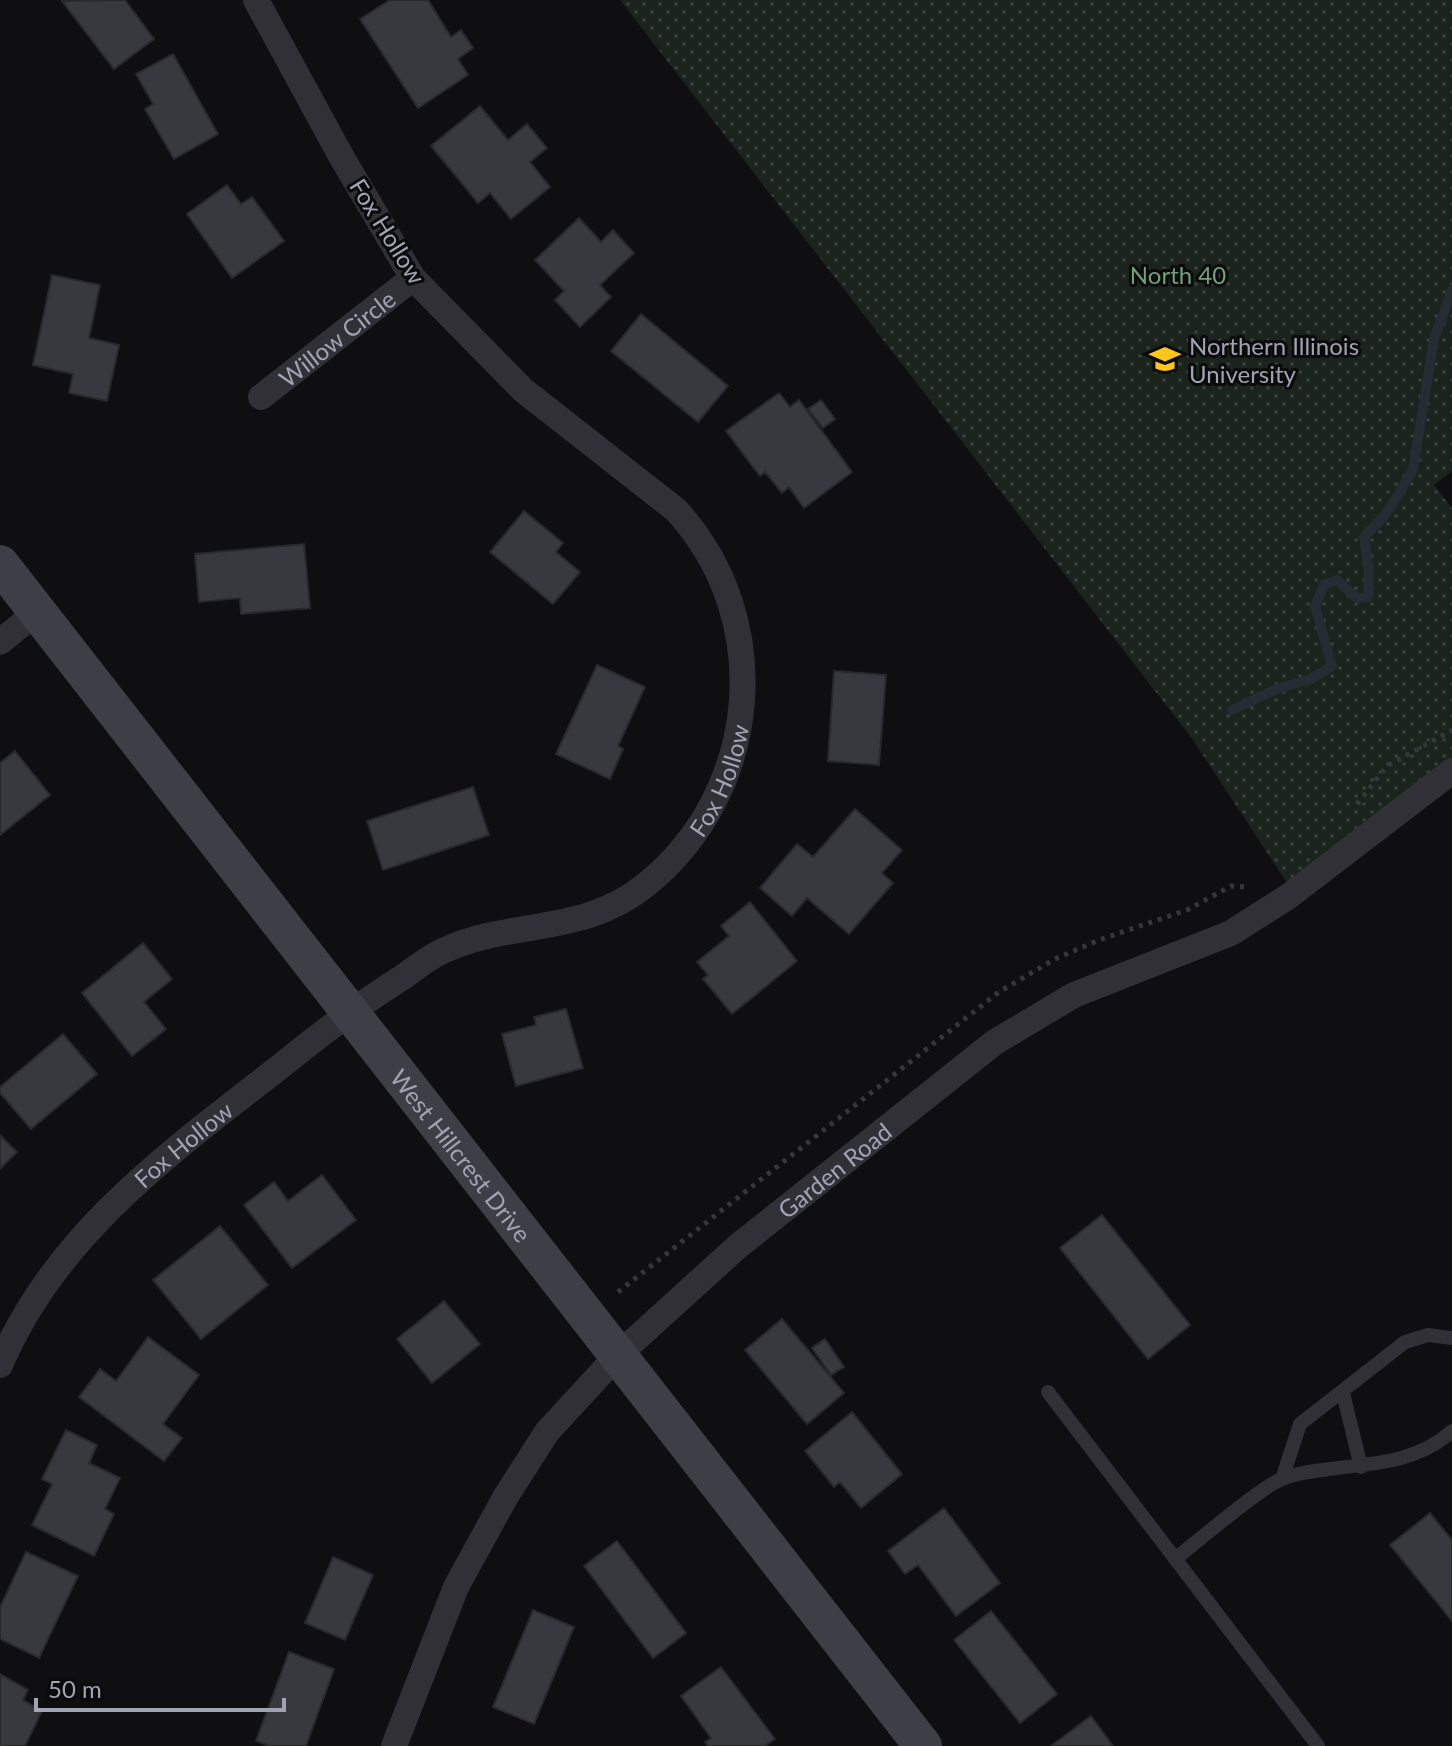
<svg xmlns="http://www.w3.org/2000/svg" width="1452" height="1746" font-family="Lato,sans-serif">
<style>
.grass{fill:url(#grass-dots)}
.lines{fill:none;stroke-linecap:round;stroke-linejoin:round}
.stream{stroke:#252c34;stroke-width:10}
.building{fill:#38393f;stroke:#29292d;stroke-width:2}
.path{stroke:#36373d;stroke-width:5;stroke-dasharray:4 6;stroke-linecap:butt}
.lane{stroke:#303036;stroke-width:14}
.street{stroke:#303036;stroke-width:26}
.secondary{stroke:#3e3f46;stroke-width:38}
.labels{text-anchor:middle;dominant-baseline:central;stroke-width:6;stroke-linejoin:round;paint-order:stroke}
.street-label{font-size:24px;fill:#9fa3b3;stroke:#0a0a0b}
.park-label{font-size:24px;fill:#749f7b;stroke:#0a0a0b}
.poi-label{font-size:24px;fill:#9fa3b3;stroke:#0a0a0b;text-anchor:start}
</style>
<defs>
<pattern id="grass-dots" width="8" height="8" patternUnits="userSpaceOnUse" patternTransform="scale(2)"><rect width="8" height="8" fill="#1b231d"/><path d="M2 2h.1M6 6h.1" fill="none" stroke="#39403b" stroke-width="1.8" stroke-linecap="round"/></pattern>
</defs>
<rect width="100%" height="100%" fill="#0f0f11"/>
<!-- grass -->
<path class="grass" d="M620,0H1452V471L1434,485L1452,508V763L1291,889L1193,740Z"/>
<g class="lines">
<!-- stream -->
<path class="stream" d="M1232,710L1279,688L1311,679L1332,666L1315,606L1324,585L1337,580L1357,598L1368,597L1369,572L1364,537L1386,514L1413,470L1434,339L1452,290"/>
</g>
<!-- building -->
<path class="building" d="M125,0L154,39L114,69L62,1Z
M390,0H428L451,37L461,30L473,48L458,59L468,75L418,108L360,19Z
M173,54L218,134L174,159L145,109L153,104L136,74Z
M480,106L508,140L527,124L547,148L530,162L550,187L511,219L490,193L478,203L431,146Z
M227,185L241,204L252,197L284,241L232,278L187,214Z
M579,218L601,242L613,230L634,253L600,285L611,297L580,327L555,300L564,291L535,260Z
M52,275L100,285L89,338L119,345L107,401L69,393L73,374L33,365Z
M641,314L728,386L698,422L611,351Z
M779,393L790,407L799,400L852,472L804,508L789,487L782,493L765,472L760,476L726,431Z
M821,400L835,419L823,428L808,409Z
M524,511L563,543L556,552L580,572L553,604L490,552Z
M304,544L310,608L241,614L240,598L199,602L195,554Z
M597,665L645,687L618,746L623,749L610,779L556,754Z
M834,671L886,675L879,765L828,761Z
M15,751L50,795L0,835V763Z
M473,787L489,835L383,870L367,821Z
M855,809L902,850L882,873L893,883L849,934L807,898L792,916L760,888L797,844L813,857Z
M750,902L797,961L732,1014L703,979L708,975L697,962L729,936L721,926Z
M143,943L172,979L144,1002L166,1029L132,1056L82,993Z
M566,1009L583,1068L516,1086L502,1034L536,1025L534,1017Z
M63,1034L97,1074L31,1129L0,1093V1087Z
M0,1135L17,1152L0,1169Z
M322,1175L356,1220L292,1268L244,1205L274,1182L288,1201Z
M1102,1215L1190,1325L1148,1359L1060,1248Z
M220,1226L268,1285L201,1339L153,1280Z
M444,1301L480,1344L432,1383L397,1339Z
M782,1319L844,1393L807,1424L745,1350Z
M148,1337L199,1375L163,1424L182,1438L164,1461L79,1397L100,1369L116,1381Z
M825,1339L844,1367L831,1375L812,1348Z
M852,1412L902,1474L861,1508L840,1482L834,1487L805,1451Z
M66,1430L97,1445L89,1463L120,1478L105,1509L114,1514L94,1556L32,1525L52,1484L42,1479Z
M944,1508L1000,1583L956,1616L918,1565L905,1574L888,1551Z
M1430,1513L1452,1540V1621L1390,1545Z
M617,1541L686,1633L653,1658L584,1566Z
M26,1552L78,1576L39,1658L0,1639V1607Z
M333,1557L373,1575L345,1640L305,1623Z
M533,1610L574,1627L534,1724L493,1707Z
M991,1611L1057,1694L1020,1723L954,1640Z
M289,1652L334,1669L306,1746H269L256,1741Z
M721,1667L775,1739L765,1746H708L705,1742L711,1738L681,1696Z
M0,1674L28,1690L23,1700L42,1711L25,1746H0Z
M1091,1716L1113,1746H1051Z"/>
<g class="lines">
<!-- path -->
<path class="path" d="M1357,804L1387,766L1452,730
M618,1292L999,992L1055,959L1099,940L1187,910L1231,886L1249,887"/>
<!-- lane -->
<path class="lane" d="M1048,1392L1318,1746
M1343,1393L1361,1467
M1282,1479L1300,1424L1405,1342L1428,1335L1452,1338
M1175,1559C1197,1542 1263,1485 1284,1478C1340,1460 1405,1474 1452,1431"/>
<!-- street -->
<g class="street">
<path id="s1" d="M261,397L413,278"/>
<path d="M0,642L37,612"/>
<path id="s2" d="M0,1365C57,1231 175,1149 286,1062C324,1031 362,1003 403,977C416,968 430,956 445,950C513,919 584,936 647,884C761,791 776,619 676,510L523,390L413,278L341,156L256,0"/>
<path id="s3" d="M394,1746L456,1587L506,1496L547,1432L616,1357L737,1247L995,1042L1074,995L1231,933L1289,896L1452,771"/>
</g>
<!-- secondary -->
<path class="secondary" id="s4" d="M0,564L923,1746"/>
</g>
<!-- icons -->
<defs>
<g id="university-bare" transform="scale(2.4)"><path d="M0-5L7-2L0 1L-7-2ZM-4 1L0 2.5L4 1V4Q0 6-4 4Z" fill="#fec51a" stroke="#0a0a0b" stroke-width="2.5" paint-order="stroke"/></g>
</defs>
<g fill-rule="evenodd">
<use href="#university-bare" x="1165" y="359"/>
</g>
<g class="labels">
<!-- street labels -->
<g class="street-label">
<text transform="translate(388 231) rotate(58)">Fox Hollow</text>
<text stroke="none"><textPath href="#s1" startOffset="96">Willow Circle</textPath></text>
<text stroke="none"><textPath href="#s2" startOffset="960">Fox Hollow</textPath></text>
<text stroke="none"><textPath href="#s2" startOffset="290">Fox Hollow</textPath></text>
<text stroke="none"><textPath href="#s4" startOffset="750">West Hillcrest Drive</textPath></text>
<text stroke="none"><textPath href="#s3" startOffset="740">Garden Road</textPath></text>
</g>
<!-- park labels -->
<g class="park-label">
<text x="1178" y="274">North 40</text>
</g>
<!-- poi labels -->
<g class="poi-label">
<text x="1189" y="345">Northern Illinois<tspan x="1189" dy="28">University</tspan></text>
</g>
</g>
<!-- scale -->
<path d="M36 1698v12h248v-12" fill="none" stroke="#9fa3b3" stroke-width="4"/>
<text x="48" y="1698" font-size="24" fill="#9fa3b3" stroke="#0a0a0b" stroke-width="6" paint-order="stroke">50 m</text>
</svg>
